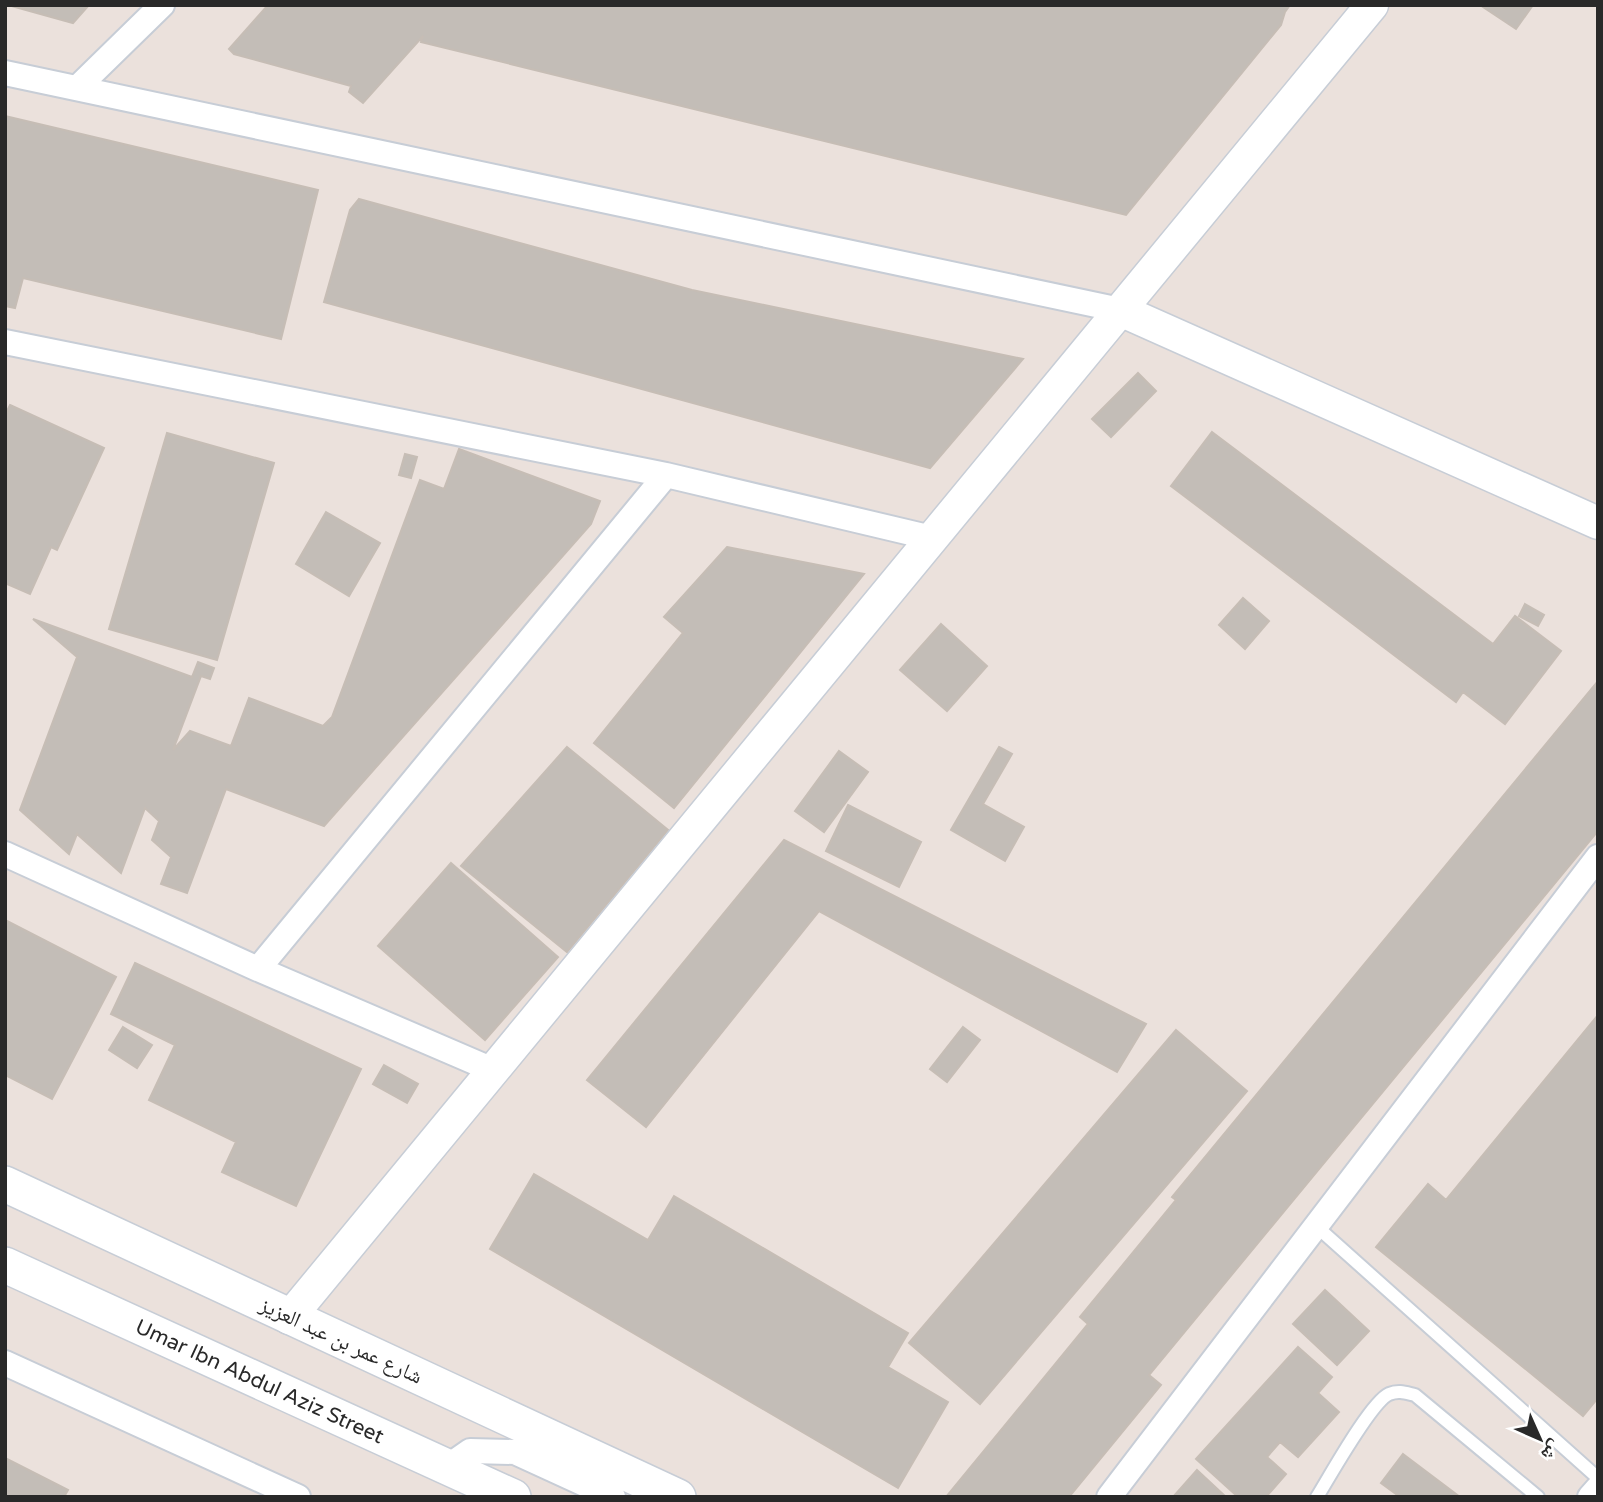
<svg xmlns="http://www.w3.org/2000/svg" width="1603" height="1502" font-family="'Varela Round','Noto Naskh Arabic',sans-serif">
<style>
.building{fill:#c3bdb7;stroke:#c6bdb5;stroke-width:2}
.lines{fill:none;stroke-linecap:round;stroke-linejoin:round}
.service-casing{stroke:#c7cdd6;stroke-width:16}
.minor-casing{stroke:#c7cdd6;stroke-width:28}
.tertiary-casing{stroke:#c7cdd6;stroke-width:35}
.secondary-casing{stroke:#c7cdd6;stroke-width:38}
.service{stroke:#fff;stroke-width:12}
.minor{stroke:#fff;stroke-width:24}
.tertiary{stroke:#fff;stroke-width:32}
.secondary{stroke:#fff;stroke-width:35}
.labels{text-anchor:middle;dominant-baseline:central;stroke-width:5;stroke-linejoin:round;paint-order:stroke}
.street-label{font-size:21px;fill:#292929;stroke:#fff}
</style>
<rect width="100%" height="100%" fill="#ebe1dc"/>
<!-- building -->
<path class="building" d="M8,5H89L73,23Z
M268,5H1290L1285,12L1281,25L1126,215L421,42L423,36L363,103L349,92L351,86L234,54L229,49Z
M1480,5H1533L1516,29Z
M5,116L318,190L281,339L23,278L15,308L5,306Z
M359,199L692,290L1023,359L930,468L324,302L350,210Z
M1138,373L1156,391L1111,437L1092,419Z
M10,405L104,448L57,550L51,547L30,594L5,583V415Z
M1212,432L1493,644L1515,616L1561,651L1505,724L1463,692L1456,702L1171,486Z
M167,433L274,463L217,660L109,629Z
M459,449L600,501L591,524L324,826L226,789L187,893L161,884L171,857L152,840L159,821L145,808L121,873L77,834L69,854L20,810L77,657L33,619L192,677L198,662L214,668L210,679L201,676L173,750L190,731L231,746L249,698L323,726L332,717L420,480L444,489Z
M405,454L417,457L411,478L399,475Z
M326,512L380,543L349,596L296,564Z
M727,547L864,574L674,808L594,743L683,633L664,617Z
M1243,598L1269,621L1245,649L1219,625Z
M1525,604L1544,615L1538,626L1519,616Z
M941,624L987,666L947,711L900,670Z
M1598,681V831L1149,1375L1161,1385L1069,1497H946L1088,1324L1080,1317L1176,1200L1172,1197Z
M567,747L668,830L567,952L461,866Z
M999,747L1012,754L983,804L1024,827L1005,861L951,830Z
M839,751L868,772L824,832L795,811Z
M848,805L921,842L899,887L826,851Z
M784,840L1146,1024L1117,1072L819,911L646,1127L587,1080Z
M451,863L558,957L485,1040L378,946Z
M5,920L116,977L52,1099L5,1075Z
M135,963L361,1069L296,1206L222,1172L236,1142L149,1100L175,1045L111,1014Z
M1598,1015V1398L1583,1416L1376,1247L1428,1184L1446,1200Z
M123,1027L152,1045L137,1068L109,1050Z
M963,1027L980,1040L947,1082L930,1069Z
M1176,1030L1247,1091L980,1404L909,1343Z
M384,1065L418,1084L407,1103L373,1084Z
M534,1174L648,1240L674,1196L908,1333L888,1367L948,1402L898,1488L490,1249Z
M1325,1290L1369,1331L1337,1365L1293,1324Z
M1298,1347L1332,1377L1318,1393L1339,1412L1298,1457L1280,1442L1267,1457L1286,1474L1266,1497H1238L1196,1459Z
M1403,1454L1460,1497H1400L1381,1483Z
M5,1458L68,1490L64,1497H5Z
M1197,1470L1226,1497H1173Z"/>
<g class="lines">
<!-- service casing -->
<g class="service-casing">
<path id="service" d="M1316,1226L1598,1478
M1317,1497C1330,1476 1371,1402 1389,1394C1399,1390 1406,1393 1415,1395L1538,1497"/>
</g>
<!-- minor casing -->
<g class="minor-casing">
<path id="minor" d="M5,73L1120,310
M77,88L162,5
M5,342L666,475L932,538
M5,854L258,969L493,1070
M258,969L666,475
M5,1363L298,1497
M447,1467L470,1451L515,1452L613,1497
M1109,1497L1598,857
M1590,1497L1598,1488"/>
</g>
<!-- tertiary casing -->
<g class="tertiary-casing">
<path id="tertiary" d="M1120,310L1598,523
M289,1318L1372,5"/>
</g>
<!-- secondary casing -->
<g class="secondary-casing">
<g id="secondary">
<path d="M5,1184L678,1497"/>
<path id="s1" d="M5,1265L513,1497"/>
</g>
</g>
<!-- service -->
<use href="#service" class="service"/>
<!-- minor -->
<use href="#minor" class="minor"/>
<!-- tertiary -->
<use href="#tertiary" class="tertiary"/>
<!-- secondary -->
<use href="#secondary" class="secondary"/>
</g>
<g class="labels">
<!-- street labels -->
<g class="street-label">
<text transform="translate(341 1341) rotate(25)">شارع عمر بن عبد العزيز</text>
<text stroke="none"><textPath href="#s1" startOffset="280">Umar Ibn Abdul Aziz Street</textPath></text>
</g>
</g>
<!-- border -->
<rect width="1603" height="1502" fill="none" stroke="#292929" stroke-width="14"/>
<!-- north arrow -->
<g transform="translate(1540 1439) rotate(135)" stroke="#ffffff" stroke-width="5" paint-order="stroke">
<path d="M0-5L12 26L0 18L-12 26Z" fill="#292929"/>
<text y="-10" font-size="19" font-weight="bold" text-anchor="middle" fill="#292929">ش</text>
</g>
</svg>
